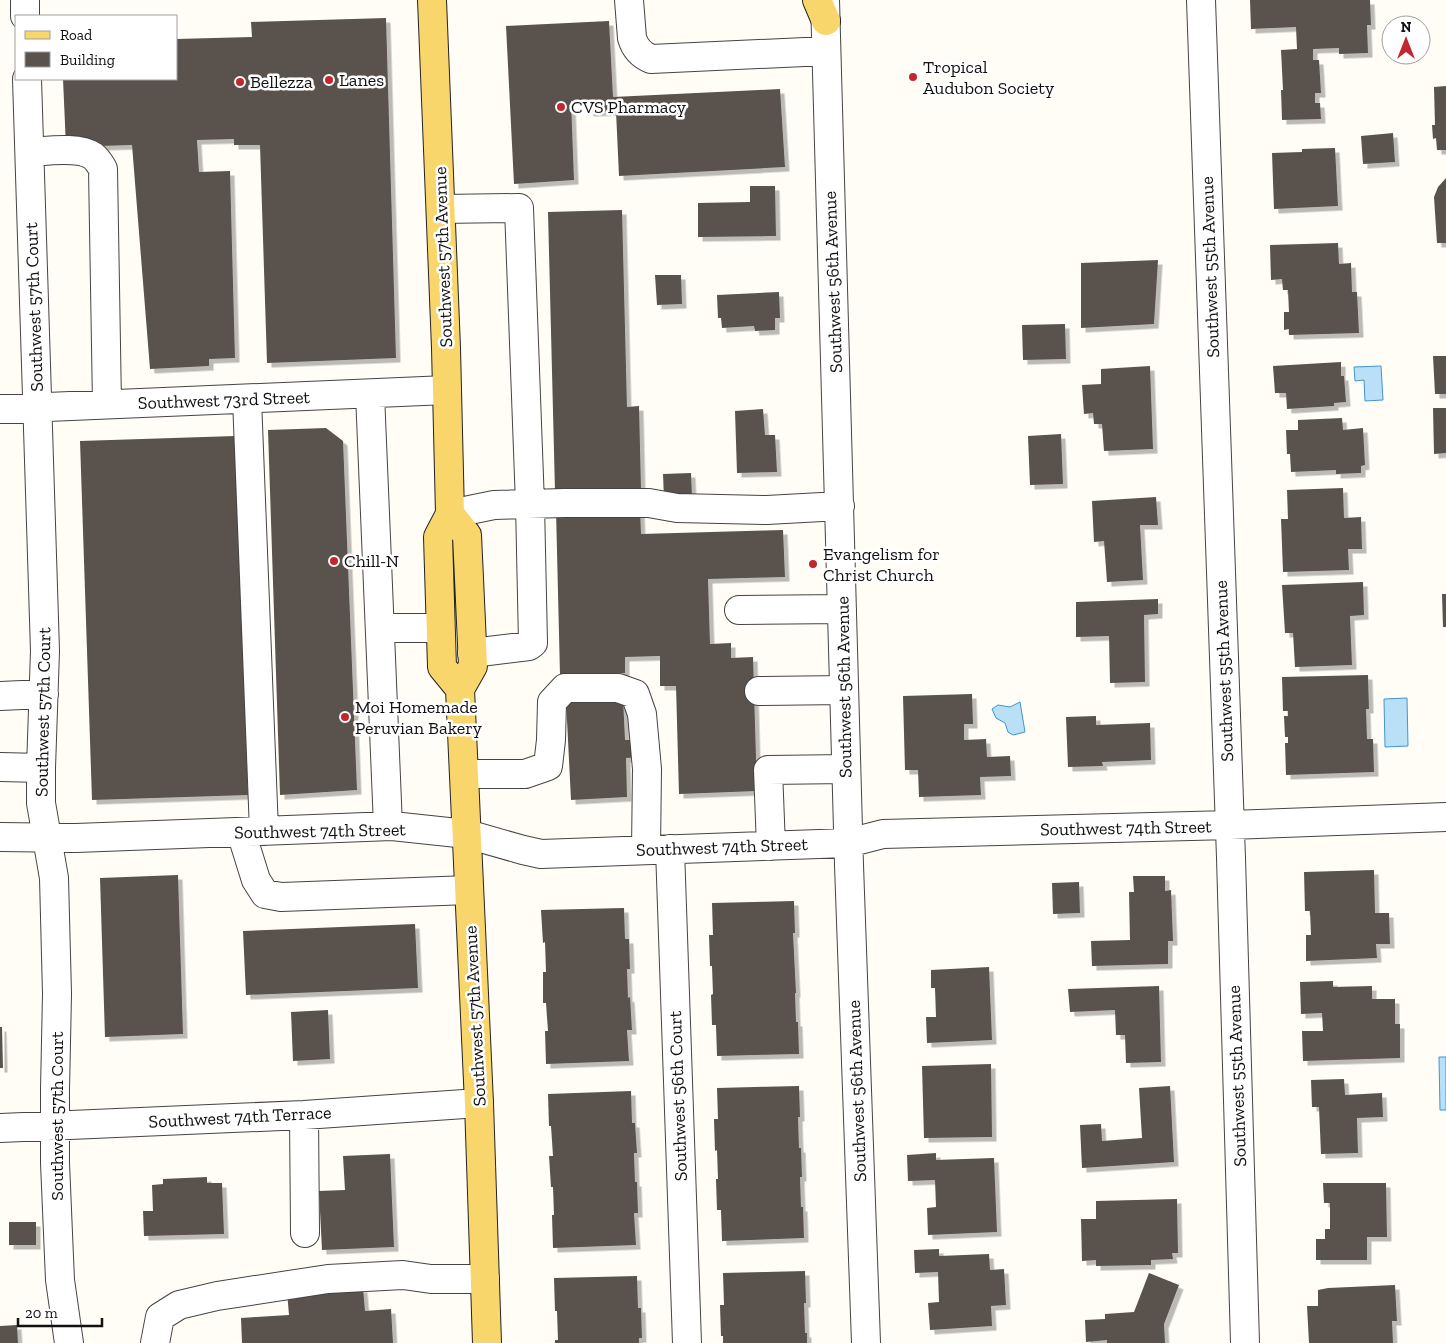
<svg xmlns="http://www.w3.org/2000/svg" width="1446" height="1343" font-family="'Zilla Slab',serif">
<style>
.water{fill:#b9e0f7;stroke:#3f96cf}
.building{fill:#5a524d;filter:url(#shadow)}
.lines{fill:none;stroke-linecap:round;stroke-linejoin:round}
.minor-casing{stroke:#444;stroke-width:30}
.major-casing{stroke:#222;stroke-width:30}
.minor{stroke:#fff;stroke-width:28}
.major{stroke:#f9d66b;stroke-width:28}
.poi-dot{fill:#c4262e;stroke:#fff;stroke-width:2}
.labels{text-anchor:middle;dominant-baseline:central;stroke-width:5;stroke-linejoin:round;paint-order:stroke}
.poi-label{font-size:18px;fill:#111;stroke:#fff;text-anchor:start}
.street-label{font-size:18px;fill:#111;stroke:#fff}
</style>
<defs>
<filter id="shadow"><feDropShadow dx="4.5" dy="4.5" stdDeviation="0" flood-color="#0004"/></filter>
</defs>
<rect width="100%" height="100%" fill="#fffdf5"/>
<!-- water -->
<path class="water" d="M1381,366L1383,400L1365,401L1364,380L1355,381L1354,367Z
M1407,698L1408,746L1385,747L1384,699Z
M1020,702L1025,732L1013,735L1008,732L1005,723L996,718L992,709L998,705L1010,707Z
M1439,1057H1446V1110H1440Z"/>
<!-- building -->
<path class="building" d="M1250,0H1370L1371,25H1367L1368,53L1339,54V48L1313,49V60H1319L1321,93H1315V103H1320L1321,119L1282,120L1281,90H1283L1281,50L1297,49L1296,27L1251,29Z
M386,18L396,358L267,363L260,145H234V139L197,140L199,172L230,171L235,358L209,359V366L150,369L132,145L66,147L63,79H176V39L252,37L251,22Z
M609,21L613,97L780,89L785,167L619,176L616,111L589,112L588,101H571L574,180L514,184L506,26Z
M1446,86V150H1437L1436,138L1433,139L1432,125H1435L1434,87Z
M1393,133L1395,162L1363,164L1361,136Z
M1335,148L1338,206L1274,209L1272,153L1302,152V149Z
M1446,178V243H1437L1434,197L1438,187Z
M750,186H775L776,236L698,237V203L750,202Z
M622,210L627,407L639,406L641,489L555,491L548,212Z
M1338,243L1339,264L1351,263L1352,292H1357L1359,333L1289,335V329L1284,330V312H1289L1288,290H1283L1282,279L1271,280L1270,245Z
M1158,260L1154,324L1081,328V263Z
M655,275H681L682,304L657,305Z
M779,292L780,318H775V330L755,331L754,326L722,328L721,318H718L717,295Z
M1065,324L1066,359L1023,360L1022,325Z
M1433,356H1446V394H1435Z
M1341,362V376H1344L1346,402L1334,403V406L1287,409L1286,393H1275L1273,366Z
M1150,366L1153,449L1104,451L1102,424H1094L1093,413L1084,414L1082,385L1101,384V369Z
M1433,408H1446V453L1434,454Z
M763,409L765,435H775L777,472L737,473L735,411Z
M1342,418L1343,430L1363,428L1365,465L1361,466V473L1336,474V470L1291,472L1290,454H1287L1286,430H1298V420Z
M326,428L343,441L357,790L280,795L268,430Z
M1061,434L1063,484L1030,485L1028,436Z
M235,436L248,795L92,800L80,441Z
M691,473L692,497L664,499L663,474Z
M1343,488L1344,518L1361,517L1362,549H1348L1349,570L1283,572L1281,519H1288L1287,490Z
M1156,497L1158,525H1140L1143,580L1107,582L1104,541L1094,542L1092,501Z
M640,508L641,534L783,530L785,577L708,579L710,644L731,643V658L753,657L757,791L679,794L676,686H660V656L625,657V673L560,675L556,510Z
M1363,582L1364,615L1350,616L1352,665L1295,667L1293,633H1285L1282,585Z
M1442,594H1446V627H1443Z
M1158,599V614L1144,615L1145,682L1110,683L1109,636L1076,637V602Z
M1368,675L1369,709H1366L1367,739H1373L1374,772L1286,775L1285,743H1288V737H1285L1284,716H1288V711H1283L1282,677Z
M972,694L973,724H964V740L986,739L987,757L1010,756L1011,776L980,777L981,795L919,797L918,770H905L903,696Z
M623,698L625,740H640L641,757L626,758L627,797L571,800L566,700Z
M1096,716V725L1150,723L1151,760L1102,762L1103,766L1068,767L1066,717Z
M1374,870L1375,913H1389L1390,944H1376L1377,958L1306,961V935H1311L1310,911H1305L1304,872Z
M178,875L183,1034L105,1037L100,878Z
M1133,876H1165V891L1171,890L1173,941H1168V964L1092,966L1091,941L1130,940L1129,892H1134Z
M1079,882L1080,913L1053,914L1052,883Z
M794,901L795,933H793L796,993H795L796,1022H798L799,1054L717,1056L716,1025H712L711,995L713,994L712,966H710L709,935H713L712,903Z
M624,908L625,939H629L630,969H627L628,998L630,997L632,1030H627L629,1061L546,1064L545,1031H548L546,1003H543V972H546L545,942L543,943L541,910Z
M415,924L418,988L246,995L243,931Z
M989,967L992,1040L927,1043L926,1017H936L935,988H931V970Z
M1333,981V987L1372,986V999H1395V1024H1400V1058L1303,1061L1302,1031H1323L1322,1013L1301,1014L1300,982Z
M1159,986L1161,1062L1126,1063L1125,1035H1116L1115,1010L1070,1012L1068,989Z
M328,1010L330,1059L293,1061L291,1012Z
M0,1027H2L3,1068H0Z
M991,1064L992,1137L924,1138L922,1066Z
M1344,1079L1345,1095L1382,1093L1383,1117L1357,1118L1358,1153L1321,1154L1319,1107H1312L1311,1080Z
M799,1086L800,1117H798L799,1148H801L802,1177H800L801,1207H803L804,1238L722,1241L721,1210H717L716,1179H718L717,1150L715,1151L714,1119H718L717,1088Z
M1170,1086L1174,1162L1082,1168L1080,1125L1101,1124L1102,1141L1142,1138L1139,1088Z
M631,1091L632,1123H635L637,1153H634L635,1182H637L638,1213H634L636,1245L553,1248L552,1215H554L553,1187H551L549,1156H553L551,1126H549L548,1094Z
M936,1153V1160L994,1158L997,1232L928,1235L927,1208L936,1207L935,1180L908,1181L907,1155Z
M390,1154L394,1247L322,1250L319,1191L345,1190L343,1156Z
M207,1177V1183H222L224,1234L144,1236L143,1211H153L152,1185L163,1184V1179Z
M1323,1183H1386L1387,1237H1367V1260H1316V1239H1325V1229H1330V1203H1324Z
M1177,1199L1178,1253H1172L1173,1259L1151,1260V1265L1096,1266V1260L1082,1261L1081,1219H1096V1201Z
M9,1222H36V1245H9Z
M939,1249V1256L989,1254L990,1270L1004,1269L1006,1305L991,1306L992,1326L930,1330L928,1303L939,1302L938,1272L915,1273L914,1250Z
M805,1271L806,1303H804L805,1333H807V1343H723V1336H721L720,1305H724L723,1273Z
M1149,1273L1179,1285L1164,1324L1165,1343H1107V1340L1086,1342L1085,1320L1105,1319V1314L1134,1312Z
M637,1276L638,1308H641L642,1338H639V1343H555V1340H558L557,1311H555L554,1278Z
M1395,1285L1397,1321H1392L1393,1343H1309L1307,1306H1318V1290L1328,1288Z
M363,1288L365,1311L391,1309L393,1343H242L241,1318L289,1315L287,1292Z
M17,1325L18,1343H0V1326Z"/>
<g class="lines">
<!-- minor casing -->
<g class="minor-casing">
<path id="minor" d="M25,0V16
M629,0L632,38C635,48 641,55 651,59L826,51
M825,0L849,865L866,1343
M1201,0L1231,858L1245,1343
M27,79L45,651L41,768V803L54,878L57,994L55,1090V1163L60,1280L69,1343
M30,152C47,151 79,146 93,156C98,160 100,164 103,169L107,404
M441,209L519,208L530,504L533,643L529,646L472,653
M370,394L388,826
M247,399L264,831
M0,409L447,390
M450,514L494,505L565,503H649L677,508L767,510L840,506
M739,610L842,609
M380,628H440
M759,691L844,690
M0,696L44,694
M0,767L41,768
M464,774H525L548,766L551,740L552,702L565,688H618L635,694L642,714L647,769L646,850
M241,832L256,880L265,894L281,897L469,890
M0,837L76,838L392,826L467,834L523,850L541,854L848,843L883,834L1230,825L1446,817
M771,846L768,770L846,769
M670,849L687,1343
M304,1115L305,1233
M0,1128L304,1115L479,1103
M155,1343L160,1317L179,1305L217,1296L328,1279L403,1275L431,1279H485"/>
</g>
<!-- major casing -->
<g class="major-casing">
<path id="major" d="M432,0L446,348L450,514L438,537L442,667L460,689
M817,0L826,21
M450,514L467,535L473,666L460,689L479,1103L487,1343"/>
</g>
<!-- minor -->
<use href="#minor" class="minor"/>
<!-- major -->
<use href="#major" class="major"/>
</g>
<!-- markers -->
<g class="poi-dot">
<circle cx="913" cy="77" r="5"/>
<circle cx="329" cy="80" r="5"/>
<circle cx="240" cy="82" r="5"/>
<circle cx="561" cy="107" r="5"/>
<circle cx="334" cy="561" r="5"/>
<circle cx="813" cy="564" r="5"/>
<circle cx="345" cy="717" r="5"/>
</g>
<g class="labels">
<!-- poi labels -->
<g class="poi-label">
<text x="923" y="67">Tropical<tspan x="923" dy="21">Audubon Society</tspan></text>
<text x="339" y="80">Lanes</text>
<text x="250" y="82">Bellezza</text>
<text x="571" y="107">CVS Pharmacy</text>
<text x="823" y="554">Evangelism for<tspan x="823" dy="21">Christ Church</tspan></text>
<text x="344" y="561">Chill-N</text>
<text x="355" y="707">Moi Homemade<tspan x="355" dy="21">Peruvian Bakery</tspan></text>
</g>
<!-- street labels -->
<g class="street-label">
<text transform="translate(443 257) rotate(-92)">Southwest 57th Avenue</text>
<text transform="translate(1210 267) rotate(-92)">Southwest 55th Avenue</text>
<text transform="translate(833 282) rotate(-92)">Southwest 56th Avenue</text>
<text transform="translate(34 307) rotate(-92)">Southwest 57th Court</text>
<text transform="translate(224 400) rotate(-2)">Southwest 73rd Street</text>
<text transform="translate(1224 671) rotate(-92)">Southwest 55th Avenue</text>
<text transform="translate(844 687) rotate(-91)">Southwest 56th Avenue</text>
<text transform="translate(43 712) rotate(-89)">Southwest 57th Court</text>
<text transform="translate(1126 828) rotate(-1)">Southwest 74th Street</text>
<text transform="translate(320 831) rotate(-1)">Southwest 74th Street</text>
<text transform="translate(722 847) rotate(-2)">Southwest 74th Street</text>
<text transform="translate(475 1016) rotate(-93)">Southwest 57th Avenue</text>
<text transform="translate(1237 1076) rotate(-92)">Southwest 55th Avenue</text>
<text transform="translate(857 1091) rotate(-92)">Southwest 56th Avenue</text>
<text transform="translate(678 1096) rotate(-92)">Southwest 56th Court</text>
<text transform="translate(57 1116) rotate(-90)">Southwest 57th Court</text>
<text transform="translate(240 1117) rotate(-3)">Southwest 74th Terrace</text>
</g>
</g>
<!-- legend -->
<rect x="15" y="15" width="162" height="65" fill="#ffffff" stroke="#a0a0a0"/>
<rect x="25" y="31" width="25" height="8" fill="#f9d66b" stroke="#a0a0a0"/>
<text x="60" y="40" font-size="15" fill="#111111">Road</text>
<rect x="25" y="52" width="25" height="15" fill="#5a524d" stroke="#a0a0a0"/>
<text x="60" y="65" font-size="15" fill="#111111">Building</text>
<!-- north arrow -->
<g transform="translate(1406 40)"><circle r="24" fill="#ffffff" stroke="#a0a0a0"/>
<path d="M0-4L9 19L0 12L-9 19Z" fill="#c4262e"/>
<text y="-8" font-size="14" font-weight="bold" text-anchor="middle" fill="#111111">N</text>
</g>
<!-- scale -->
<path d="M18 1318v8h84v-8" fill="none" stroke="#111111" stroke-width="2.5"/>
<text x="25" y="1318" font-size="15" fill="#111111" stroke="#ffffff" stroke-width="4" paint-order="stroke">20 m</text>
</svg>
